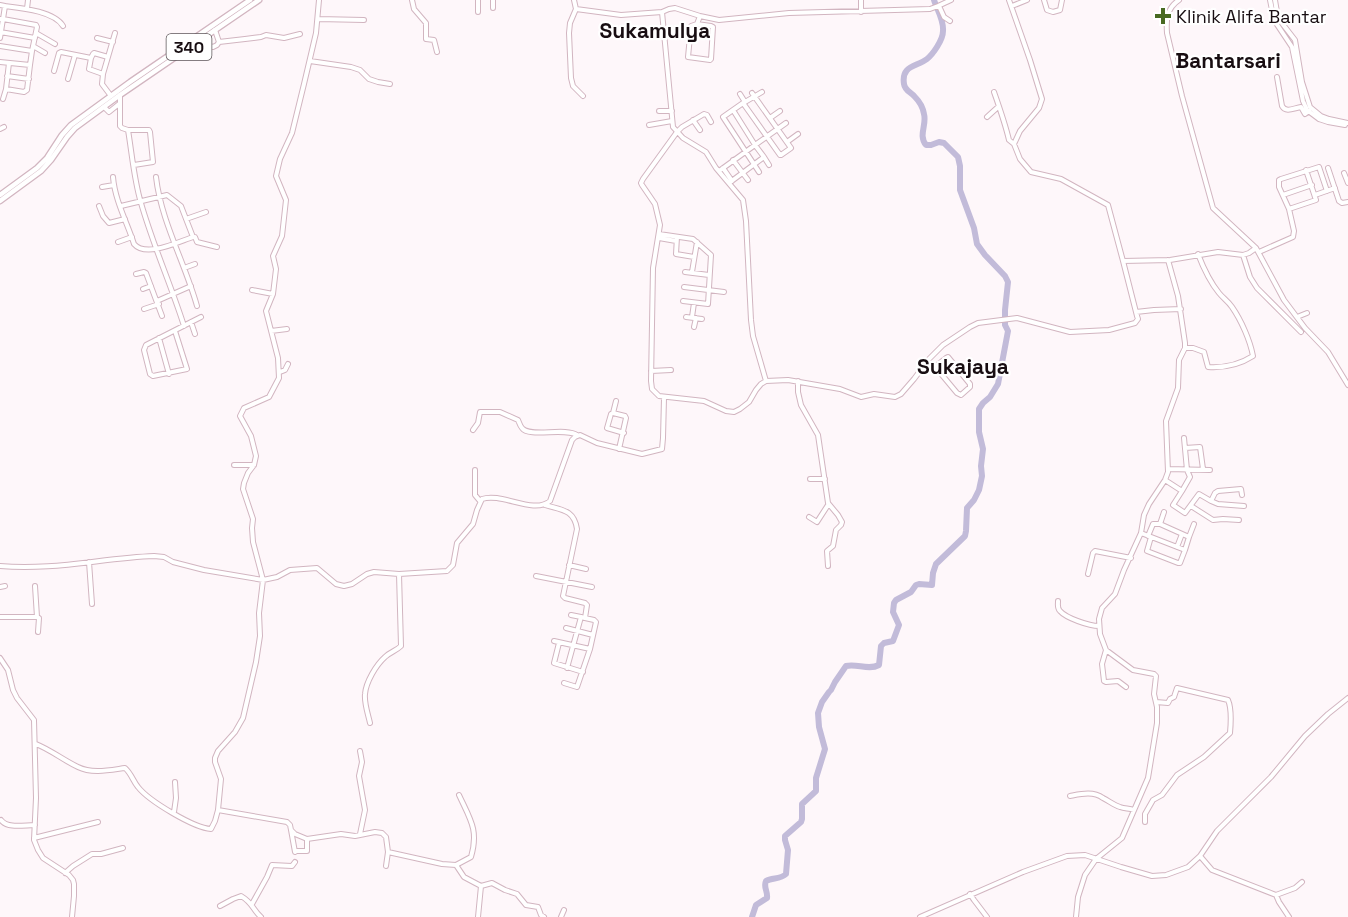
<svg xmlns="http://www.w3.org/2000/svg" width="1348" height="917" font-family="'Space Grotesk',sans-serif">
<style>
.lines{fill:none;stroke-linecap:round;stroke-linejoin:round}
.river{stroke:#c2bbd9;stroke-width:6}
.minor-casing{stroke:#d2b5c0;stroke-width:6}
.major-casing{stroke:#d2b5c0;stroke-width:7}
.minor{stroke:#fff;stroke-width:4}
.major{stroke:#fff;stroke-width:4.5}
.poi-dot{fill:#486a22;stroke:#fff;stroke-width:2}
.labels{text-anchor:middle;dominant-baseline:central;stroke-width:4.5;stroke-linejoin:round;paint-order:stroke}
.shield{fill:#fff;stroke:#5d5659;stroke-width:1.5}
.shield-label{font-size:16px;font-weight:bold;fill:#180e12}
.poi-label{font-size:18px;fill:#180e12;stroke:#fff;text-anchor:start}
.quarter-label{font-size:21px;font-weight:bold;fill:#180e12;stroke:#fff}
</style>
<rect width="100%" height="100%" fill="#fef7fa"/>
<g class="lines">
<!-- river -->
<path class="river" d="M752,917L756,905L767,898C768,891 763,887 766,881C772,877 780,880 786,874L788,850L785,840V836L801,822L802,819V804L816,791V778L825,749L819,727L818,713L822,702L829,692L831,690L835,682L846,666C857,663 868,671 879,665L881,646L884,643L893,641L899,625L893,612L894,603L896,600L911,592L916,585L919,584L932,585L933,573L936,564L965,536L966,531L967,508L974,500L979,490L982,476L981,466L983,449L979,432V409L983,403L990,397L998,384L1008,331L1005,325V310L1008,282L1005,276L985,255L977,244L974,228L960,190V166L958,157L944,143L939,142L931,145H926C918,135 927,125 924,114C923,108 920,102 915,97C911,92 905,91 904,84C901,65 917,67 927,59C933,54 943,40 943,31C944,20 937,10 934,0"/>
<!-- minor casing -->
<g class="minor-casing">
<path id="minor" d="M412,0L414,9L426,23V39L434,40L437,52
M478,0V12
M493,0V8
M574,0L576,9L621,15L662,12
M861,0V12
M1009,0L1030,60L1042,99L1039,108L1020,131L1014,144L1020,159L1031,172L1061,179L1108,205L1123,261L1170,260L1218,252L1243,255L1249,253L1256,248
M1044,0L1047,10L1053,12L1060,10L1062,0
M1179,0C1167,8 1166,19 1167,33L1182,96L1213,208L1256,248L1284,300L1305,328L1328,352L1348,385
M1270,0L1274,20L1292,47L1303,101L1307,110L1319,119L1321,116L1310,107L1302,82L1295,40L1278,18L1275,0
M0,5L5,6L3,19L36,25L37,27L32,51L0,46
M5,6C21,8 54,11 63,26
M939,6L944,17L950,21
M1012,6L1027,0
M27,9L28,0
M576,9L570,23L569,33L571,78L573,86L583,96
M0,19H3L0,38
M318,19L364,20
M697,24L711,26L713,27L711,59L710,60L688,57L691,26L697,24L700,16
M0,32L35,38
M36,33L55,44
M97,38L113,42
M197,42L213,47L217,45L219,42L215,30
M219,42L245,39L261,37L266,35L284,38L300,34
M33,46L45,53
M91,58L93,54L94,53L108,57
M310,61L351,67L360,70L369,79L378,82L390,84
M0,62L30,65L32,51
M9,63L6,89L24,92L27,90L30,65
M54,71L59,53L61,52L91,58L89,69L103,74L102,84L111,96
M103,74L115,33
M7,76L29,79
M1277,77L1282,106C1286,113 1294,108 1301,107L1305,114L1309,111
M68,79L75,55
M994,92C1000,109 1005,123 1009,140L1014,144
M740,94L745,102L743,103L780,155H781L791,148L752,93
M120,95V126L122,128L128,130C132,154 134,180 141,203C153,245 171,285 184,326
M3,99L6,89
M745,102L762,92
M104,107L109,112L119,104
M733,110L743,103
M659,111H672
M1321,116L1329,119L1348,123
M987,117L998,107
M770,118L780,111
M1319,119L1328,122L1345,125
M693,120L700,130
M711,122L707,115L704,114L682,127L677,132L643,179L641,183L642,185L655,204L660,225L653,268L651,381L652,389L659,396L704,401L726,411L734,412L740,409L749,402L756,390L761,384L766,381L788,380L840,389L861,397L874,394L895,397L901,394L914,379L929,359L943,345L970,327L978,323L1017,318L1070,332L1109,330L1135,323L1138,319L1137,316L1123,261
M649,125L672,121
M0,129L4,127
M128,130H149L150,132L153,162L134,165
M787,142L798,134
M764,157L769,165
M733,160L748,180
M723,168L732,181
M1328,168L1339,201L1342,203L1348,202
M719,171L755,145L764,157L729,183
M759,172L723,117L733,110L755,145L786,123
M1344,173L1348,183
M113,177C115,201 127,222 134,244C146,258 178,242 193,237
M156,177C161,221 185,263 197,306
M102,187L114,185
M1283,195L1312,185
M1315,195L1335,188
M99,206L103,216L109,223L125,219
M121,206L167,195L181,206L193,237H195L197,242L217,247
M1289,209L1279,187V180L1281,179L1319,167L1327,191
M186,219L206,212
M659,234L693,239L711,255L708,304L683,301
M677,237L676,254L694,257
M659,238L676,241
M118,242L132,237
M1259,252L1293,237L1294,231L1289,209L1316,200L1306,170
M1243,255L1250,277L1257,288L1301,332
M184,268L195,264
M685,272L709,275
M692,272L697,242
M136,274L144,272L146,273L162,316
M684,287L724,292
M143,289L151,286
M252,290L273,294
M157,301L191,286
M144,309L159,304
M1136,312L1154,310L1181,309
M686,317L702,319
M692,317L694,303
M1297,317L1307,313
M191,322L195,334
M694,327L696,318
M175,331L187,369L153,376L150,374L144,350L146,345L201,317
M271,331L287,329
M159,338L169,374
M1185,348H1193L1204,352L1208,367C1224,368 1239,365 1253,356C1250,340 1241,320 1232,307C1228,301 1223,298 1219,293C1210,282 1203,267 1198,254
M948,357L970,384V387L961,395L957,393L937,369V365L946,358Z
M651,371L671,370
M280,372L285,370L288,364
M766,381L753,336L751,320L746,221L743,200L716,168L706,152L683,138L673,127L662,12L669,9L675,8L700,16L719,20L789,13L930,9L938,6L951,0
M798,381V392L801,405L818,435L828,503L838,515L842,522L841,525L836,530L833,546L827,551L828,566
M616,401L613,413L625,416L626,418L619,449
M613,413L611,414L607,428L624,433
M473,430L478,423L480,412H500L518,420C519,422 520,426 522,428C529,438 565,427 577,435
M1185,448L1200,447L1203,469
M234,465H254
M1168,469L1210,470
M475,470V495L480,501
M810,479H825
M1165,480L1182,491L1173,505L1185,513L1199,494L1211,501L1215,493L1218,491L1241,489L1242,495
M1182,491L1190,477L1187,470L1184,438
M1211,501L1218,504L1244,506
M545,505C561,510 574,509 577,529L563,596L565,598L585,603L587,605L585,618L581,617L567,668
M1191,506L1213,520L1223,519L1239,520
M809,517L817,522L828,505
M1160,524L1164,512
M1141,533L1185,550L1180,563H1178L1147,551L1151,537
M1148,536L1153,524H1160L1189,537L1185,550
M1189,537L1194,524
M1177,547L1182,534
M89,562L92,604
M569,565L586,569
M0,566C51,571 103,558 154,556L164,557L173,562L204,570L263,580L277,577L290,570L317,568L336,584L344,586L352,584L367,574L374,572L399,574L447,571L453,565L457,543L473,524L477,510L482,499C502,492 533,515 550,501L572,440L575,437L580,435L597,443L642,454L662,449L663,438L664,398
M1088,574L1093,553L1095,551L1131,558
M536,576L592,587
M35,586L37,617L39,618L38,632
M0,587L5,586
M1058,601C1058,606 1057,608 1060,611C1066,618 1089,626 1099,626
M571,615L581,617
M0,617H37
M566,628L593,635
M554,641L590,649
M559,643L554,663L583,672
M1106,650L1102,664L1104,681L1106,682L1118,681L1126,687
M0,658L8,670L13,690L17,698L34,720L36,798L34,840L38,850L43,858L69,875L73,880L74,884V896L72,917
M564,683L577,687L590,649L596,622L594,620L585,618
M370,723C368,714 364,703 365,694C366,682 376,665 385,657C390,652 396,651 401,646L399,574
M36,744C51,750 63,760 78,767C92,774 110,770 125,768C131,773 133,781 138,787C149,801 194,828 211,829L215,821L218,810L287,822L290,825L291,830L295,834L307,839L341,834L355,836L375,832L382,833L386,837L388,852L442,864L456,865L464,877L481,886
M360,751L362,762L359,776L365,810L360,834
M1070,796C1081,794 1093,791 1103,798C1109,801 1114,805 1120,807C1125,809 1129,808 1134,810
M218,810L221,779L215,762V758L218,751L235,732L243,718L256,662L260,636L259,613L263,580L253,542L252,528L253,519L243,489L244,483L248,473L254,465L256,456L251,436L240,416L244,408L269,397L279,378L278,358L266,311L273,294L276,269L273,256L282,236L286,200L276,176L280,159L292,133L304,84L316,33L319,0
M174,812L176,798L175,782
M1,820C8,829 24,825 35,825
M1145,822V814L1153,800L1162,795L1177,775L1204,757L1230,733C1231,722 1232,709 1228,700L1177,688L1174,697L1170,699L1168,703L1156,702
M291,830L295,852
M34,838L98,822
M295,851H307V839
M1200,856L1212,870L1276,895L1279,902L1289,917
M456,865L471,857C479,830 470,819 459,795
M386,866L388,852
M65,873L73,866L92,854H101L123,848
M970,894L974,900L987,917
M1276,895L1295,888L1302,882
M252,904L267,877L272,865L292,866L295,862
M220,906L233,899L241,896C253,903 252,909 261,917
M478,917L481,886L492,883L505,890L517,894L526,905L538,907L541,915L544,917
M561,917L564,910
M920,917L1023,872L1067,856L1085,855L1121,867L1152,876L1166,875L1188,867L1200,856L1217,831L1271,777L1305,736L1328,714L1348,698
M1076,917L1078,897L1085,875L1096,859L1122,838L1148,778L1157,723V707L1154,694L1156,676L1154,674L1133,670L1106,650L1100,634L1099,619L1102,608L1115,594L1124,570L1141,533L1144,515L1149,504L1165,480L1168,472L1166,421L1178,388L1179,360L1185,348V343L1178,296L1168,260"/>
</g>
<!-- major casing -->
<g class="major-casing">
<path id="major" d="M0,195L37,168L47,158L62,135L71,125L130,82L250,0
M0,201L41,171L51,160L67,137L75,128L120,95L259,0"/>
</g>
<!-- minor -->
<use href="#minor" class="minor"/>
<!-- major -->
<use href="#major" class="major"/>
</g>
<!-- markers -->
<path class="poi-dot" d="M1160 7h6v6h6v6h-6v6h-6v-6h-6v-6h6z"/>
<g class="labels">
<!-- shield labels -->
<rect class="shield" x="166.5" y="34" width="45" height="26" rx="4.5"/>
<g class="shield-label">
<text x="189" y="47">340</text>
</g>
<!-- poi labels -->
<g class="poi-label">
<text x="1176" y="16">Klinik Alifa Bantar</text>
</g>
<!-- quarter labels -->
<g class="quarter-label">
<text x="655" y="30">Sukamulya</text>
<text x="1228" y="60">Bantarsari</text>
<text x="963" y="366">Sukajaya</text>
</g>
</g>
</svg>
